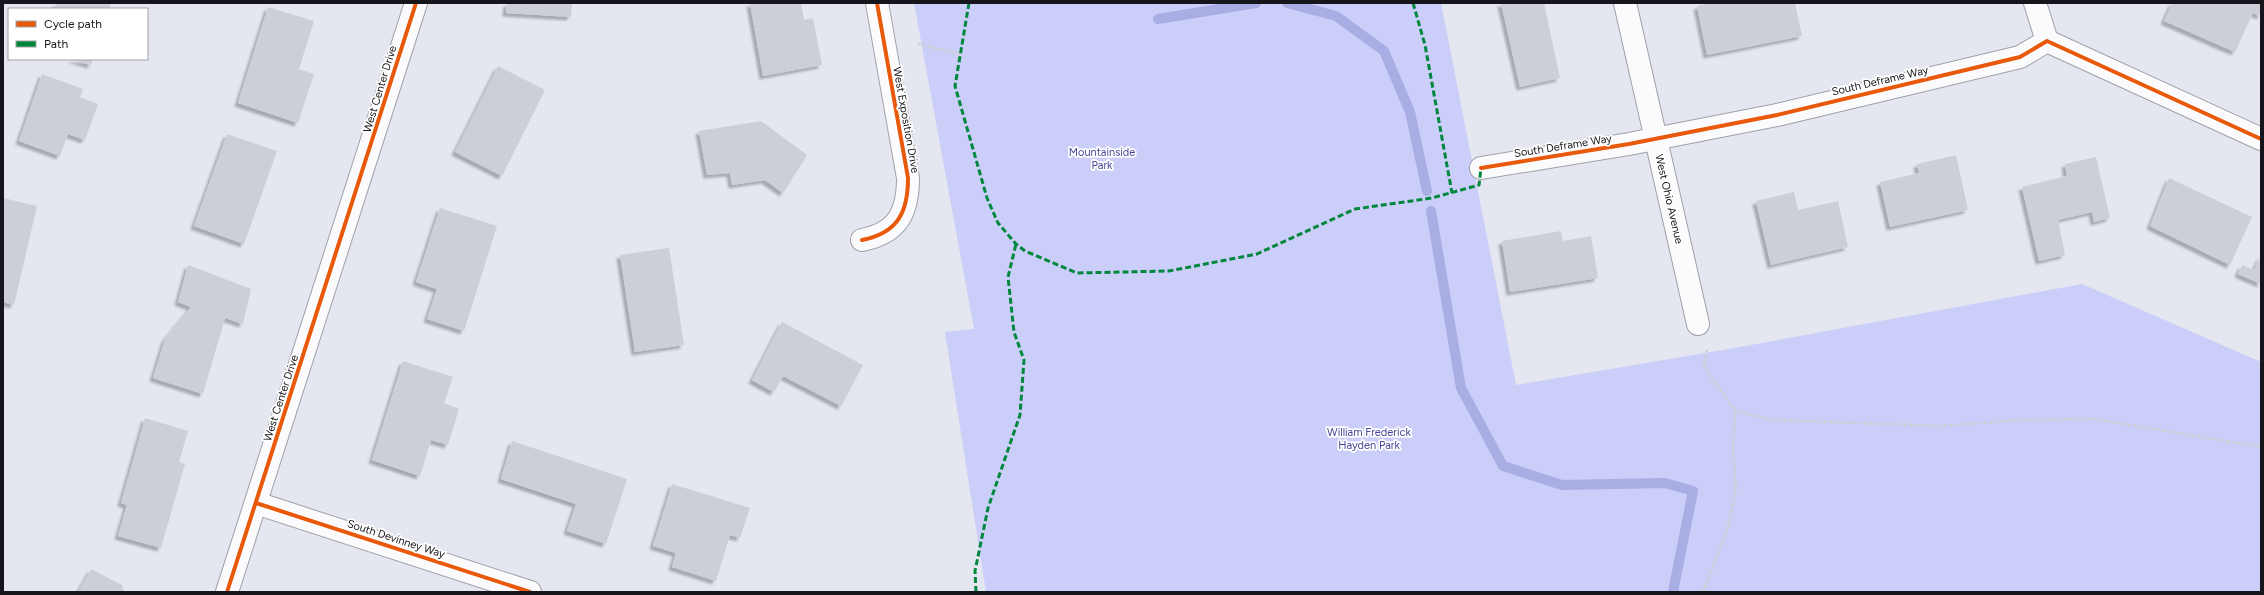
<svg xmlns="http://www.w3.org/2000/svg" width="2264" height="595" font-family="Figtree,sans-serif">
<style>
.green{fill:#cacef8}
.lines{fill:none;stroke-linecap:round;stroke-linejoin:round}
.stream{stroke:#a8ade3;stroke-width:10}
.building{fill:#cdcfd7;filter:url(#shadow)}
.street-casing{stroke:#a0a1a8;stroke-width:24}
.path{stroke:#cfcfd1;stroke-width:2.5;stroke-dasharray:3 2;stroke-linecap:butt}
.street{stroke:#fbfbfd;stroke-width:22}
.quiet{stroke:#00873e;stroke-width:3;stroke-dasharray:6 3;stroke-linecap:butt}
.cycleway-casing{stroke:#fff;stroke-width:6}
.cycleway{stroke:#e8590c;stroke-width:4}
.labels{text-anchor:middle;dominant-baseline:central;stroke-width:3.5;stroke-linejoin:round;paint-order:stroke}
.street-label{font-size:11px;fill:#15151b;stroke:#fff}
.park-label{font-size:11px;fill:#47479d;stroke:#fff}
</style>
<defs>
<filter id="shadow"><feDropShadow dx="-3.5" dy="3.5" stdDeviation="1" flood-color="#0004"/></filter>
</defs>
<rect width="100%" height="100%" fill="#e4e6f0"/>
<!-- green -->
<path class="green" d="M914,3H1441L1516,385L1740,347L2082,284L2261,362V592H986L945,332L974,329Z"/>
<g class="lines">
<!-- stream -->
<path class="stream" d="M1287,3L1336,16L1384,51L1410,112L1427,191
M1158,19L1256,3
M1431,211L1461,388L1503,466L1562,485L1665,483L1693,491L1673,592"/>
</g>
<!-- building -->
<path class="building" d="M57,3H111L109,9H55Z
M507,3H572L571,17L506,13Z
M750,3H801L804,20L813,18L822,65L763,76Z
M1501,3H1544L1560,78L1520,87Z
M1710,3H1795L1802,36L1707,55L1697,6Z
M2172,3H2261V16L2253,13L2235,52L2164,21Z
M268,7L314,21L299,69L314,74L298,123L238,103Z
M71,59H93L91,65Z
M498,66L545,90L502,176L455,152Z
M42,74L83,89L80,97L98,104L85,140L68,134L60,156L19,141Z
M761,121L807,155L783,193L765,180L732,185L730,173L707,175L699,131Z
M227,134L277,151L244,244L194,226Z
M1956,155L1968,210L1890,227L1880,182L1919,173L1917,164Z
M2096,157L2110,218L2094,222L2092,212L2058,220L2065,255L2039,261L2022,187L2067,176L2065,164Z
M2169,178L2252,217L2230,265L2150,226Z
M1794,192L1798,210L1838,201L1848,247L1771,265L1756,201Z
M3,198L37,206L14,305L3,302Z
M440,208L497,226L464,331L427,319L437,289L416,282Z
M1561,231L1563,241L1591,236L1598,278L1510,292L1502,241Z
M669,248L684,345L635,352L620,255Z
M2261,255V284L2238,274L2242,265L2254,270Z
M188,265L251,289L243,324L225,318L203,394L153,378L165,339L191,307L178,302Z
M782,322L863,365L841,406L783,376L774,392L752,380Z
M403,361L453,377L444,403L459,409L448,445L431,440L420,476L372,460Z
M145,418L188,431L179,462L185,464L161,548L118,536L127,505L121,503Z
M512,441L627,479L606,544L567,531L576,504L501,479Z
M672,484L750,508L740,538L730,535L716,581L672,567L676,553L653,546Z
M91,569L122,585L124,592H78Z"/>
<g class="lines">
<!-- street casing -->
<g class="street-casing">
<path id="street" d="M1625,3L1698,324
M2035,3L2047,41
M1481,168L1629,144L1777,115L2020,57L2047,41L2261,139
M862,240C898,233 908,212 908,178L877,3
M256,503L530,592
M227,592L416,3"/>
</g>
<!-- path -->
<path class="path" d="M918,44L960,54
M1735,411L1774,420L1942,426L2019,420L2094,419L2261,447
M1703,592L1727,531L1736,489L1733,448L1735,411L1704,367L1707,350"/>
<!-- street -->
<use href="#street" class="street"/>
<!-- quiet -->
<path class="quiet" d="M969,3L955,86L987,198L998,223L1016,244L1025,251L1077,273L1169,271L1257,254L1355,209L1432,198L1479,185L1481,168
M1413,3L1425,45L1452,193
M976,592L975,571L988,508L1020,415L1024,360L1014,332L1008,277L1016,244"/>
<!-- cycleway casing -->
<g class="cycleway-casing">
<path id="cycleway" d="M1481,168L1629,144L1777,115L2020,57L2047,41L2261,139
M862,240C898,233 908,212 908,178L877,3
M256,503L530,592
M227,592L416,3"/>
</g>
<!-- cycleway -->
<use href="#cycleway" class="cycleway"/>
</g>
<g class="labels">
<!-- street labels -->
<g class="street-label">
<text transform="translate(1880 81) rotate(-13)">South Deframe Way</text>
<text transform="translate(380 89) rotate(-73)">West Center Drive</text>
<text transform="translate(906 120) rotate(80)">West Exposition Drive</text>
<text transform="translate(1563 146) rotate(-9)">South Deframe Way</text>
<text transform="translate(1669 199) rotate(77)">West Ohio Avenue</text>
<text transform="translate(281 398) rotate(-72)">West Center Drive</text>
<text transform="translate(396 539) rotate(18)">South Devinney Way</text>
</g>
<!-- park labels -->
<g class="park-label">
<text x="1102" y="152">Mountainside<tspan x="1102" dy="13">Park</tspan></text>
<text x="1369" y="432">William Frederick<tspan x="1369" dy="13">Hayden Park</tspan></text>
</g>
</g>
<!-- border -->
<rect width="2264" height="595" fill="none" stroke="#15151b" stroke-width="8"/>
<!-- legend -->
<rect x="8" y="8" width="140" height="52" fill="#ffffff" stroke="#a1a1a4"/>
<rect x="16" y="21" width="20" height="6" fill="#e8590c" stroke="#a1a1a4"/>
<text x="44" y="28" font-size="12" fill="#15151b">Cycle path</text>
<rect x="16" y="41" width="20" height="6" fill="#00873e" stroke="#a1a1a4"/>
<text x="44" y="48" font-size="12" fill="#15151b">Path</text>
</svg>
